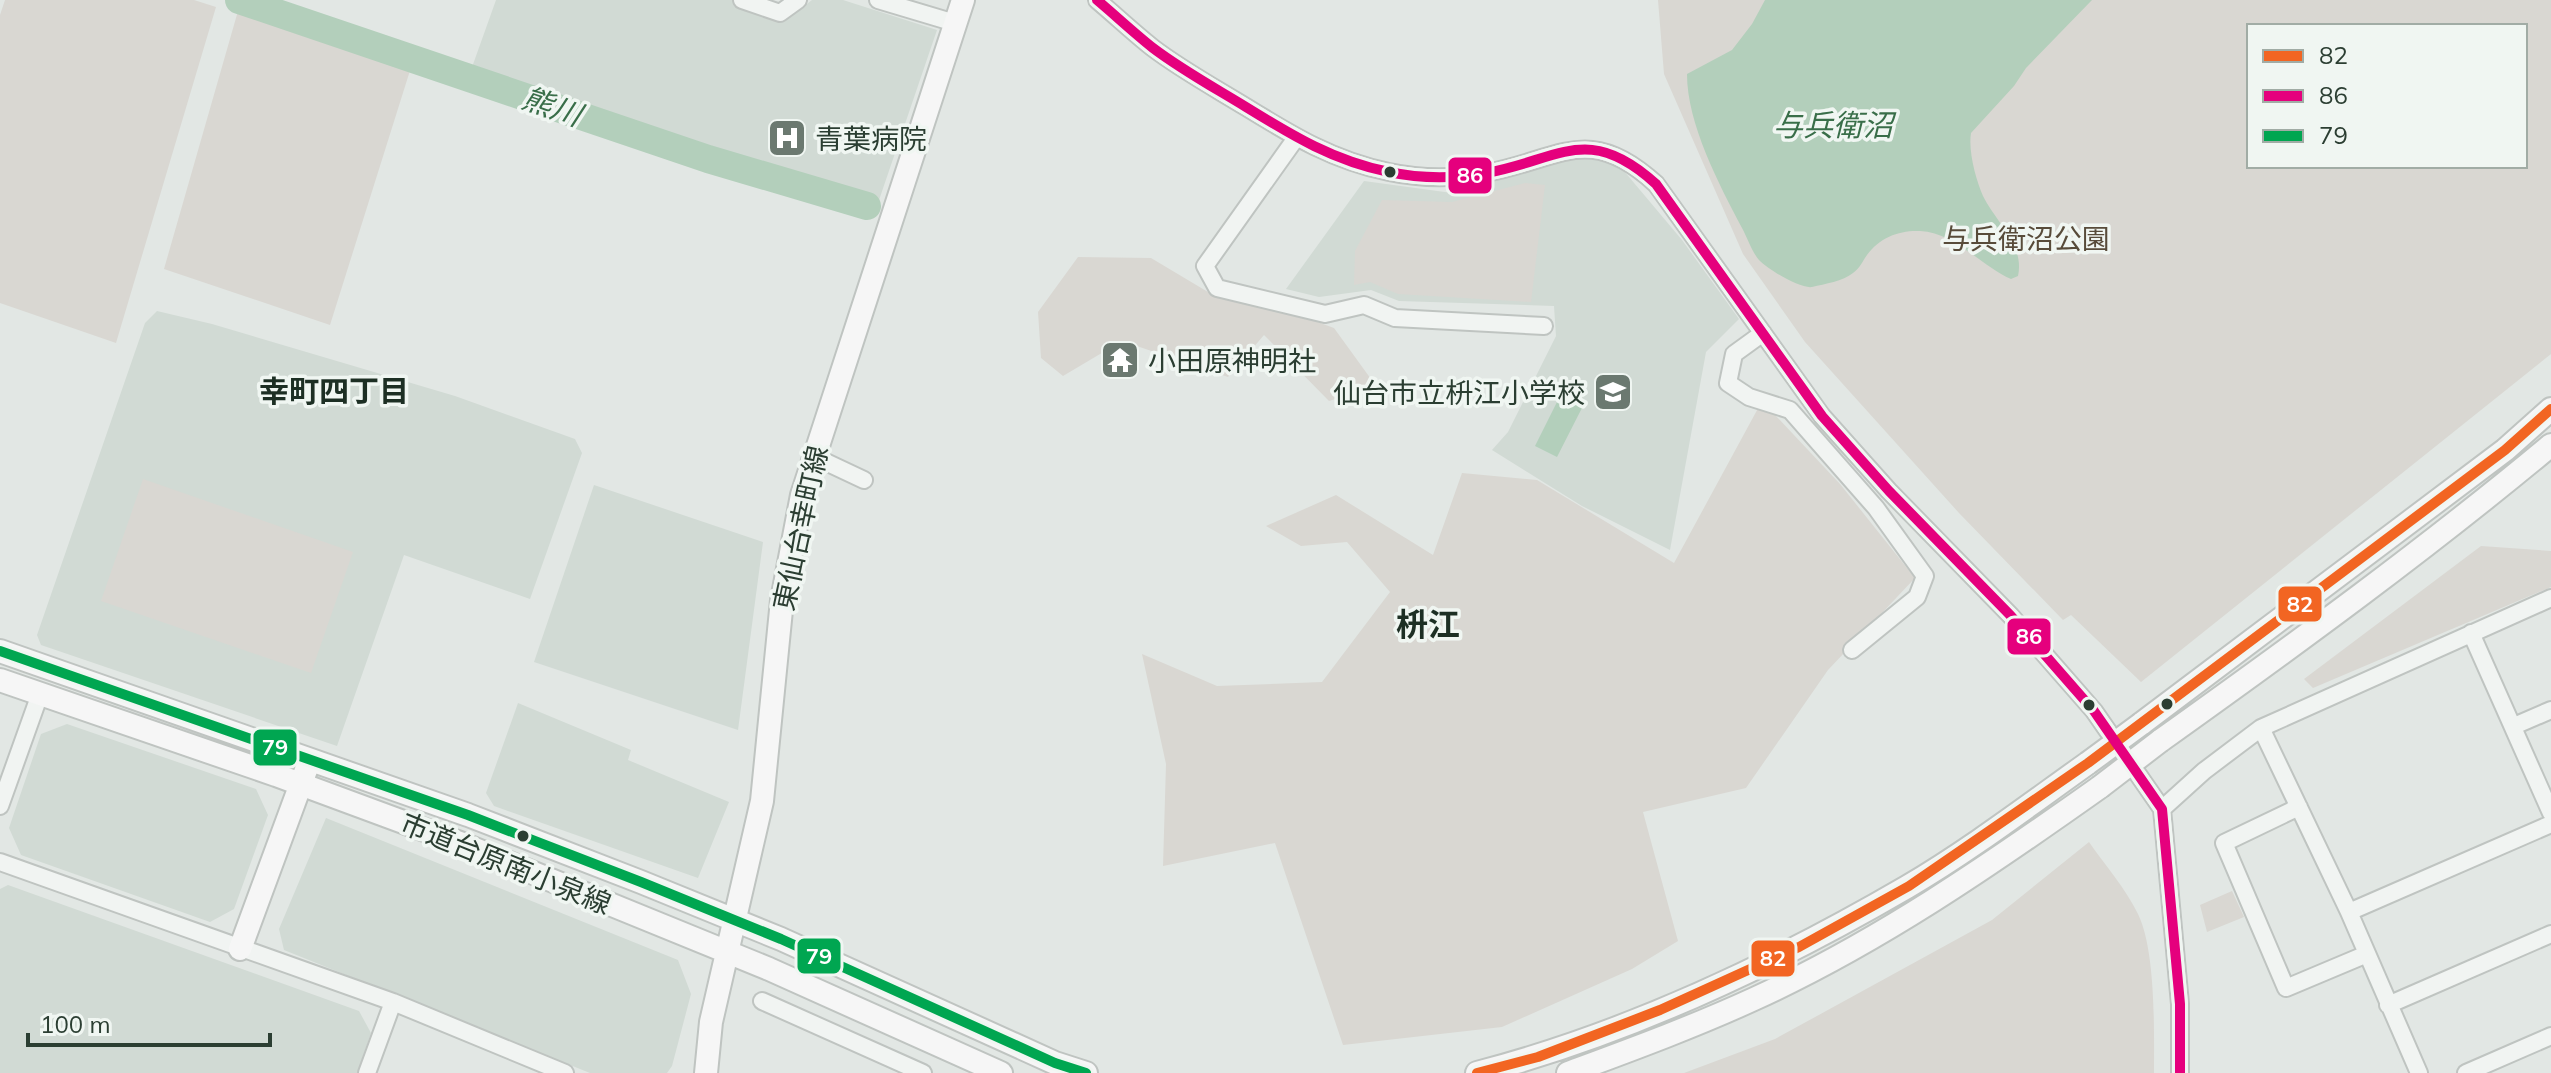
<svg xmlns="http://www.w3.org/2000/svg" width="2551" height="1073" font-family="Mulish,'Noto Sans JP',sans-serif">
<style>
.built{fill:#d1dad4}
.green{fill:#d9d7d2;fill-rule:evenodd}
.water{fill:#b3cfbb}
.lines{fill:none;stroke-linecap:round;stroke-linejoin:round}
.river{stroke:#b3cfbb;stroke-width:28}
.street-casing{stroke:#bfc4c1;stroke-width:20}
.secondary-casing{stroke:#bfc4c1;stroke-width:26}
.street{stroke:#f1f4f2;stroke-width:16}
.secondary{stroke:#f6f6f6;stroke-width:22}
.secondary-bridge-casing{stroke:#bfc4c1;stroke-width:26;stroke-linecap:butt}
.secondary-bridge{stroke:#f6f6f6;stroke-width:22}
.bus-1-casing{stroke:#f0f6f2;stroke-width:16}
.bus-2-casing{stroke:#f0f6f2;stroke-width:16}
.bus-3-casing{stroke:#f0f6f2;stroke-width:16}
.bus-1{stroke:#f26522;stroke-width:10}
.bus-2{stroke:#e5007d;stroke-width:10}
.bus-3{stroke:#00a651;stroke-width:10}
.bus-dot{fill:#2b3e32;stroke:#f0f6f2;stroke-width:3}
.labels{text-anchor:middle;dominant-baseline:central;stroke-width:7;stroke-linejoin:round;paint-order:stroke}
.poi-label{font-size:28px;fill:#2b3e32;stroke:#f0f6f2;text-anchor:start}
.park-label{font-size:28px;fill:#584b3a;stroke:#f0f6f2}
.street-label{font-size:28px;fill:#2b3e32;stroke:#f0f6f2}
.water-label{font-size:30px;font-style:italic;fill:#396e49;stroke:#f0f6f2}
.neighbourhood-label{font-size:30px;font-weight:bold;fill:#1d2f24;stroke:#f0f6f2}
.quarter-label{font-size:32px;font-weight:bold;fill:#1d2f24;stroke:#f0f6f2}
.line-badge{stroke:#f0f6f2;stroke-width:3}
.badge-label{font-size:22px;text-anchor:middle;font-weight:bold;fill:#fff}
</style>
<rect width="100%" height="100%" fill="#e2e7e4"/>
<!-- built -->
<path class="built" d="M496,0H737L790,17L812,0H843L937,30L877,206L471,70Z
M1570,157L1600,159L1624,171L1682,240L1739,319L1706,352L1670,550L1582,506L1492,450L1508,432L1556,336L1554,306L1399,301L1371,290L1319,297L1286,289L1364,181L1452,193Z
M157,311L212,324L455,396L575,439L582,453L530,599L404,555L337,746L41,645L37,635L145,323Z
M594,485L763,542L738,730L534,662Z
M518,703L631,750L628,760L729,802L698,878L494,806L486,793Z
M67,724L256,789L268,815L234,909L210,922L21,855L9,828L41,734Z
M326,818L678,960L691,994L672,1066L667,1073H590L284,950L279,929Z
M8,885L359,1011L371,1033L357,1073H0V889Z"/>
<!-- green -->
<path class="green" d="M5,0H194L216,7L116,343L0,303V15Z
M1658,0H2551V354L2141,682L2071,615L2063,620L1959,513L1805,342L1743,254L1664,74ZM2249,26H2525V166H2249Z
M240,4L413,61L330,325L164,269Z
M1525,183L1545,185L1531,302L1398,294L1370,282L1354,285L1355,251L1382,200L1452,202Z
M1078,257L1151,258L1213,295L1287,311L1334,328L1376,386L1329,401L1264,335L1228,377L1122,341L1063,376L1041,358L1038,312Z
M1762,401L1840,484L1915,578L1828,670L1746,788L1643,812L1678,941L1632,969L1502,1027L1343,1045L1275,843L1163,866L1166,764L1142,654L1217,686L1322,682L1390,592L1347,542L1301,546L1266,526L1336,495L1433,555L1462,473L1537,480L1674,563Z
M143,479L353,552L311,673L101,601Z
M2481,546L2551,551V587L2313,688L2304,679Z
M2089,842C2105,865 2126,889 2138,914C2156,951 2154,1031 2154,1073H1684L1775,1039L1992,920Z
M2232,891L2244,917L2207,932L2200,905Z"/>
<!-- water -->
<path class="water" d="M1765,0H2092L2026,68L2014,86L1971,133C1968,151 1976,180 1983,196C1995,221 2025,245 2018,276L2011,279C1981,266 1954,232 1920,231C1900,230 1880,237 1867,255C1862,262 1860,268 1853,273C1843,281 1825,284 1812,287C1801,289 1767,269 1759,260C1752,252 1747,237 1742,228C1719,184 1687,124 1687,74L1732,50L1752,24Z
M1563,390L1585,402L1557,457L1535,446Z"/>
<g class="lines">
<!-- river -->
<path class="river" d="M239,0L708,159L867,206"/>
<!-- street casing -->
<g class="street-casing">
<path id="street" d="M742,0L780,13L798,0
M878,0L955,23
M1097,0C1116,16 1134,33 1153,48C1182,70 1215,88 1246,107C1293,136 1334,161 1389,172C1422,179 1453,179 1486,173C1559,160 1588,122 1656,184L1822,416L1889,491L2011,616L2094,711L2162,809L2180,1004V1073
M1296,138L1205,266L1217,288L1325,314L1364,305L1395,318L1544,326
M1763,333L1734,354L1728,383L1749,397L1790,410L1876,508L1925,576L1917,597L1852,650
M813,456L864,480
M2471,633L2551,813
M2514,726L2551,710
M2261,728L2349,912L2419,1073
M0,806L40,694
M2299,807L2224,843L2286,988L2367,954
M2162,809L2204,771L2261,728L2551,598
M0,862L393,1002L367,1073
M2349,912L2551,824
M762,1001L923,1073
M393,1002L565,1073
M2388,1005L2551,934
M2466,1073L2551,1036"/>
</g>
<!-- secondary casing -->
<g class="secondary-casing">
<path id="secondary" d="M0,651L468,815L641,882L781,939L1055,1063L1086,1073
M0,680L276,775L460,843L769,969L1001,1073
M2141,724L2505,450L2551,409
M2160,741C2293,646 2425,550 2551,445
M240,949L306,770
M706,1073L711,1022L762,801L782,600L802,495L963,0
M1477,1073C1627,1034 1773,965 1907,887C1970,850 2029,805 2088,763
M1568,1073C1630,1050 1693,1027 1754,999C1877,943 1990,865 2100,787"/>
</g>
<!-- street -->
<use href="#street" class="street"/>
<!-- secondary -->
<use href="#secondary" class="secondary"/>
<!-- secondary-bridge casing -->
<g class="secondary-bridge-casing">
<path id="secondary-bridge" d="M2088,763L2141,724
M2100,787L2160,741"/>
</g>
<!-- secondary-bridge -->
<use href="#secondary-bridge" class="secondary-bridge"/>
<!-- bus-1 casing -->
<g class="bus-1-casing">
<path id="bus-1" d="M1477,1073L1538,1057L1660,1010L1799,947L1909,886L2088,763L2505,450L2551,409"/>
</g>
<!-- bus-2 casing -->
<g class="bus-2-casing">
<path id="bus-2" d="M1097,0C1116,16 1134,33 1153,48C1182,70 1215,88 1246,107C1293,136 1334,161 1389,172C1422,179 1453,179 1486,173C1559,160 1588,122 1656,184L1822,416L1889,491L2011,616L2094,711L2162,809L2180,1004V1073"/>
</g>
<!-- bus-3 casing -->
<g class="bus-3-casing">
<path id="bus-3" d="M0,651L468,815L641,882L781,939L1055,1063L1086,1073"/>
</g>
<!-- bus-1 -->
<use href="#bus-1" class="bus-1"/>
<!-- bus-2 -->
<use href="#bus-2" class="bus-2"/>
<!-- bus-3 -->
<use href="#bus-3" class="bus-3"/>
</g>
<!-- icons -->
<defs>
<g id="hospital-square" transform="scale(2)"><rect x="-9" y="-9" width="18" height="18" rx="4" fill="#6b7970" stroke="#f0f6f2"/><path d="M-5-5h3v3.5h4V-5h3V5h-3V1.5h-4V5h-3Z" fill="#fff"/></g>
<g id="temple-square" transform="scale(2)"><rect x="-9" y="-9" width="18" height="18" rx="4" fill="#6b7970" stroke="#f0f6f2"/><path d="M0-6L5-2H3V0L6.5 2.5H4V6H1.5V3h-3V6H-4V2.5H-6.5L-3 0V-2H-5Z" fill="#fff"/></g>
<g id="school-square" transform="scale(2)"><rect x="-9" y="-9" width="18" height="18" rx="4" fill="#6b7970" stroke="#f0f6f2"/><path d="M0-5L7-2L0 1L-7-2ZM-4 1L0 2.5L4 1V4Q0 6-4 4Z" fill="#fff"/></g>
</defs>
<g fill-rule="evenodd">
<use href="#hospital-square" x="787" y="138"/>
<use href="#temple-square" x="1120" y="360"/>
<use href="#school-square" x="1613" y="392"/>
</g>
<!-- markers -->
<g class="bus-dot">
<circle cx="1390" cy="172" r="7"/>
<circle cx="2167" cy="704" r="7"/>
<circle cx="2089" cy="705" r="7"/>
<circle cx="523" cy="836" r="7"/>
</g>
<g class="labels">
<!-- poi labels -->
<g class="poi-label">
<text x="815" y="138">青葉病院</text>
<text x="1148" y="360">小田原神明社</text>
<text x="1585" y="392" text-anchor="end">仙台市立枡江小学校</text>
</g>
<!-- park labels -->
<g class="park-label">
<text x="2026" y="238">与兵衛沼公園</text>
</g>
<!-- street labels -->
<g class="street-label">
<text transform="translate(800 528) rotate(-78)">東仙台幸町線</text>
<text transform="translate(506 863) rotate(22)">市道台原南小泉線</text>
</g>
<!-- water labels -->
<g class="water-label">
<text transform="translate(552 106) rotate(19)">熊川</text>
<text x="1833" y="125">与兵衛沼</text>
</g>
<!-- neighbourhood labels -->
<g class="neighbourhood-label">
<text x="334" y="391">幸町四丁目</text>
</g>
<!-- quarter labels -->
<g class="quarter-label">
<text x="1428" y="624">枡江</text>
</g>
</g>
<g class="line-badge">
<rect x="1447" y="156" width="46" height="39" rx="8" fill="#e5007d"/>
<rect x="2277" y="585" width="46" height="38" rx="8" fill="#f26522"/>
<rect x="2006" y="617" width="46" height="39" rx="8" fill="#e5007d"/>
<rect x="252" y="728" width="46" height="39" rx="8" fill="#00a651"/>
<rect x="796" y="937" width="46" height="38" rx="8" fill="#00a651"/>
<rect x="1750" y="939" width="46" height="39" rx="8" fill="#f26522"/>
</g>
<g class="badge-label">
<text x="1470" y="183">86</text>
<text x="2300" y="612">82</text>
<text x="2029" y="644">86</text>
<text x="275" y="755">79</text>
<text x="819" y="964">79</text>
<text x="1773" y="966">82</text>
</g>
<!-- legend -->
<rect x="2247" y="24" width="280" height="144" fill="#f0f6f2" stroke="#a1aca5" stroke-width="2"/>
<rect x="2263" y="50" width="40" height="12" fill="#f26522" stroke="#a1aca5" stroke-width="2"/>
<text x="2319" y="64" font-size="24" fill="#2b3e32">82</text>
<rect x="2263" y="90" width="40" height="12" fill="#e5007d" stroke="#a1aca5" stroke-width="2"/>
<text x="2319" y="104" font-size="24" fill="#2b3e32">86</text>
<rect x="2263" y="130" width="40" height="12" fill="#00a651" stroke="#a1aca5" stroke-width="2"/>
<text x="2319" y="144" font-size="24" fill="#2b3e32">79</text>
<!-- scale -->
<path d="M28 1033v12h242v-12" fill="none" stroke="#2b3e32" stroke-width="4"/>
<text x="40" y="1033" font-size="24" fill="#2b3e32" stroke="#f0f6f2" stroke-width="6" paint-order="stroke">100 m</text>
</svg>
